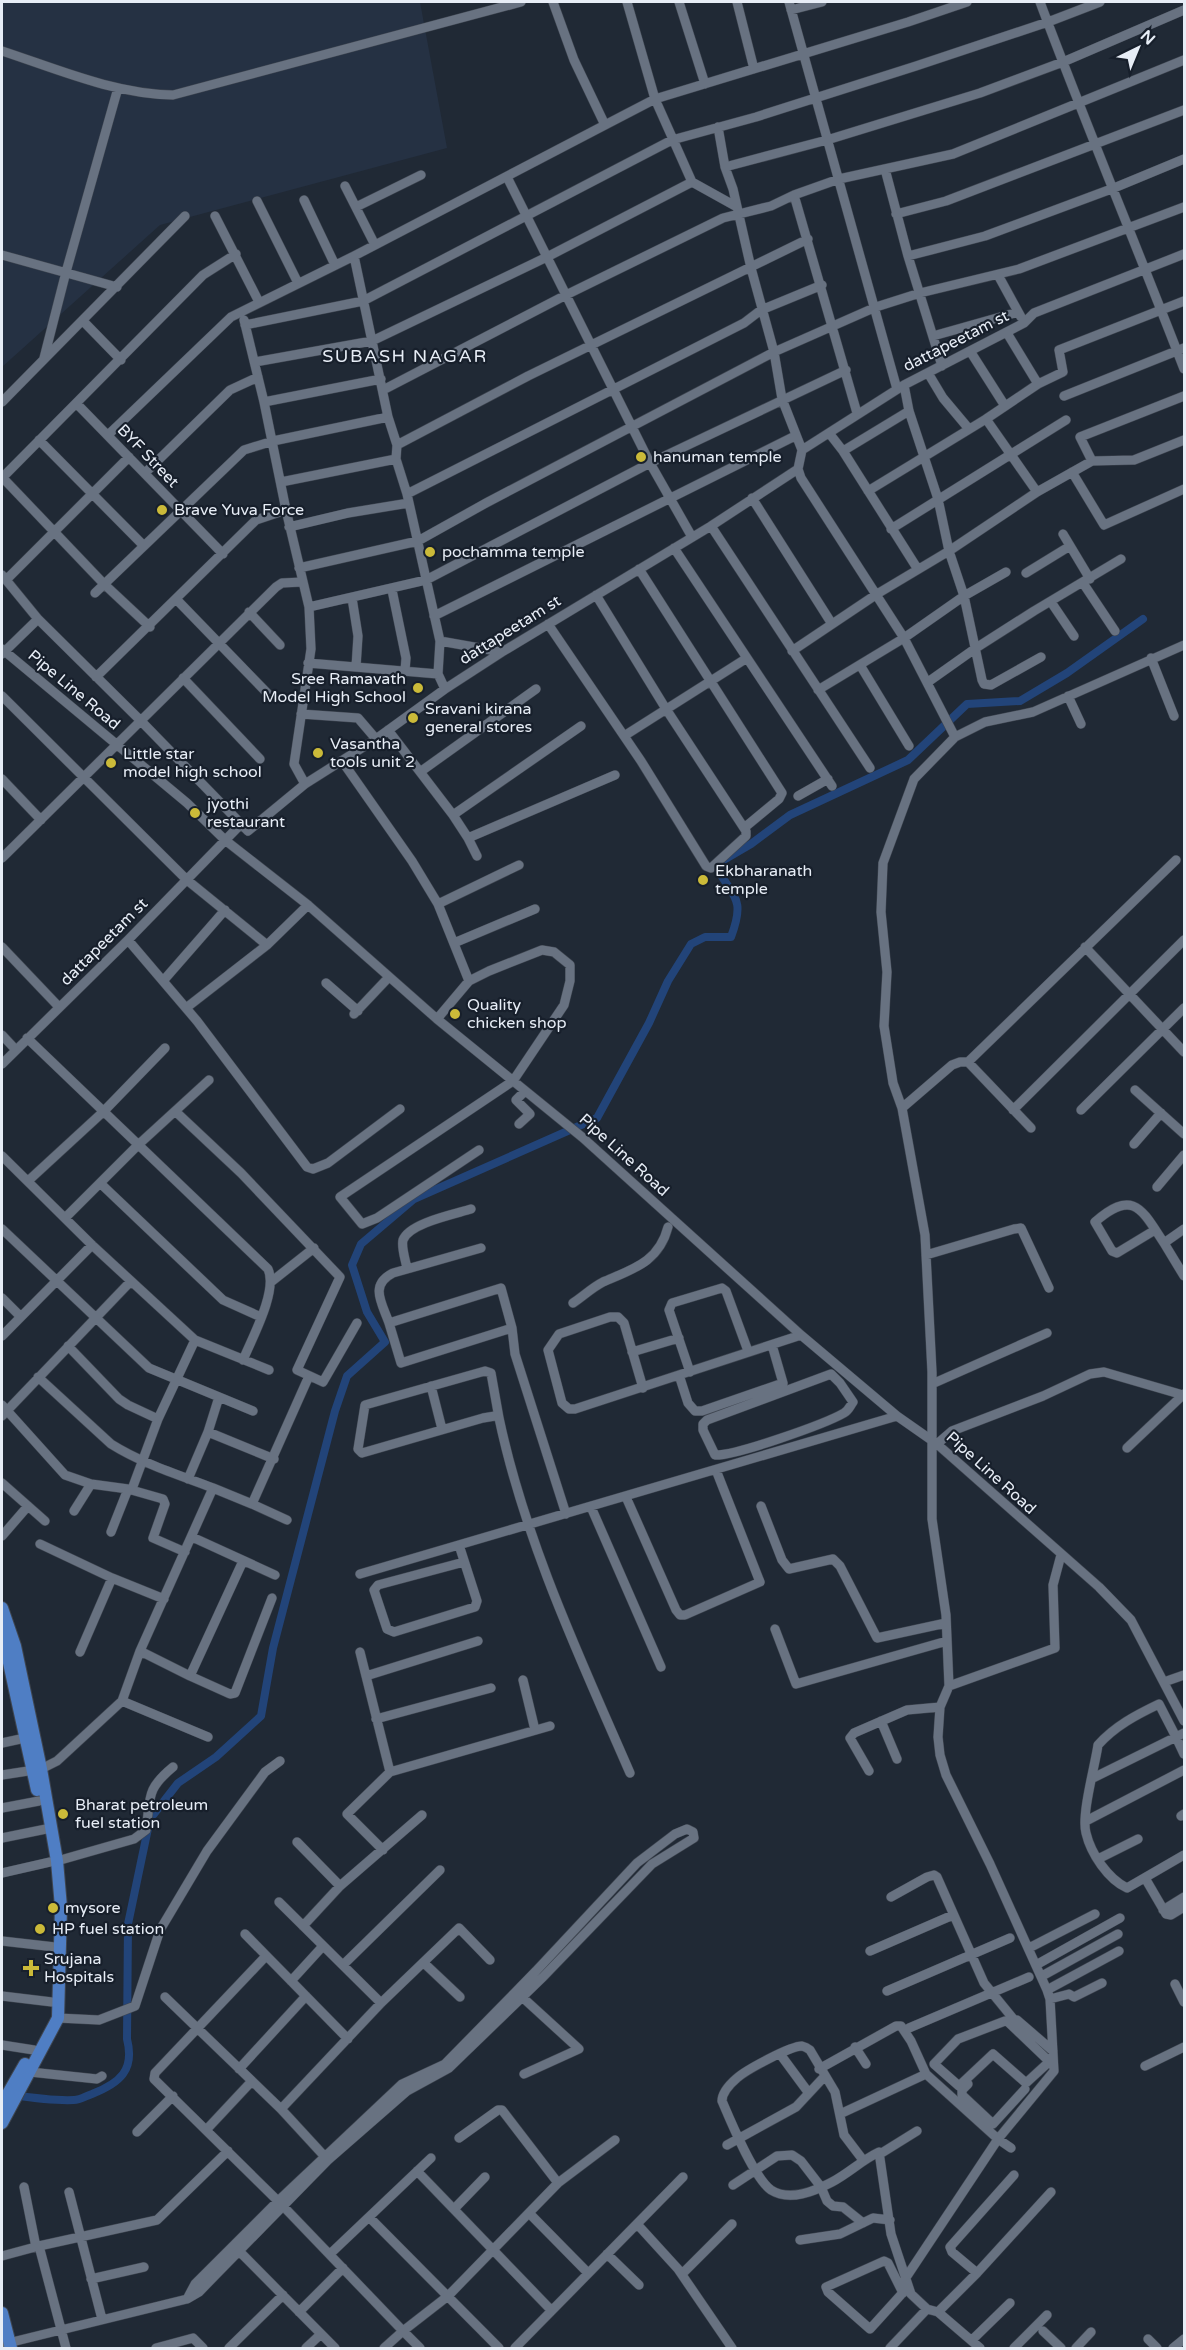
<svg xmlns="http://www.w3.org/2000/svg" width="1186" height="2350" font-family="'Varela Round',sans-serif">
<style>
.built{fill:#253143}
.lines{fill:none;stroke-linecap:round;stroke-linejoin:round}
.canal{stroke:#224479;stroke-width:8}
.minor-casing{stroke:#3f4651;stroke-width:10}
.major-casing{stroke:#3f4651;stroke-width:14}
.minor{stroke:#687281;stroke-width:9}
.major{stroke:#4f7ec4;stroke-width:12}
.poi-dot{fill:#cbba39;stroke:#171f2b;stroke-width:2}
.labels{text-anchor:middle;dominant-baseline:central;stroke-width:4.5;stroke-linejoin:round;paint-order:stroke}
.street-label{font-size:16px;fill:#e7edf6;stroke:#171f2b}
.poi-label{font-size:16px;fill:#e7edf6;stroke:#171f2b;text-anchor:start}
.neighbourhood-label{font-size:18px;letter-spacing:1.5px;fill:#e7edf6;stroke:#171f2b}
</style>
<rect width="100%" height="100%" fill="#202935"/>
<!-- built -->
<path class="built" d="M2,2H420L447,148L160,225L2,367Z"/>
<g class="lines">
<!-- canal -->
<path class="canal" d="M13,2095C33,2098 54,2101 74,2100C80,2100 86,2096 92,2094C120,2083 135,2070 127,2039L128,1924L150,1819L178,1783L216,1757L261,1716L273,1648L335,1411L347,1376L385,1342L367,1312L352,1265L361,1244L414,1199L597,1118L649,1023L668,981L691,944L705,937H731C746,897 733,898 715,865L751,844L790,815L908,760L967,704L1020,701L1067,673L1143,619"/>
<!-- minor casing -->
<g class="minor-casing">
<path id="minor" d="M553,2L574,60L605,125
M627,2L655,99L692,182L737,207
M679,2L705,84
M737,2L754,69
M789,2L897,389
M1040,2C1086,125 1137,247 1184,369
M791,10L822,2
M2,51C57,69 114,94 173,95L521,2
M718,127L725,167
M885,169L908,256L942,366
M507,177L650,463L692,537
M345,186L375,245
M794,195L857,413
M304,200L335,265
M257,201L298,283
M356,207L421,175
M896,214L946,201L1184,110
M215,216L259,302
M2,255L117,287
M354,256L388,417L397,445L396,459L407,494L440,641L438,674L445,689
M908,256L985,236L1114,188L1184,159
M998,275L1021,317
M244,320L264,402L286,510L309,607L311,649L294,764L305,784
M83,321L121,360
M245,325L363,301L672,140L756,117L916,66L1048,22L1100,2
M1007,333L1038,384
M933,336L1018,312
M970,351L1005,406
M44,358L66,272L118,88
M255,362L372,341L547,257L692,182
M928,373L943,398L969,429
M904,385L909,411L938,499L949,551L964,596L982,680L984,684L991,685L1041,657
M383,390L566,295L723,218L771,206L794,195L839,179L953,154L1184,60
M1064,396L1184,348
M2,402L185,216
M264,402L381,379
M77,404L223,554
M986,419L1037,492
M829,433L843,451L917,568
M108,435L231,317L354,256L605,125L655,99L908,22L967,2
M39,440L144,546
M397,445L528,376L808,239
M802,450L782,399L774,352L751,268L733,189L725,167L827,140L980,93L1063,62L1184,10
M843,451L909,411
M1092,461L1080,437L1184,396
M1072,472L1104,525L1184,489
M145,473L230,390L258,377
M2,477L104,584L150,627
M2,478L203,275L236,254
M281,482L396,459
M868,491L986,419L1038,384L1063,372L1059,350L1184,301
M407,494L744,323L761,310L822,285
M752,498L832,624
M711,526L870,768
M289,527L348,513L409,503
M891,529L1066,420
M1063,534L1090,579
M674,548L832,786
M299,568L418,541L486,503L774,352L876,307L920,293L1019,269L1184,207
M639,569L782,793L779,799L744,828
M1026,573L1070,546
M2,575L38,619L140,720L248,831L305,784L376,739L445,689L502,652L711,526L798,469
M6,580L129,457
M1083,583L1115,631
M392,590L406,658L405,671
M95,593L244,450L273,441L388,417
M352,598L358,636L356,667
M177,600L269,695
M1051,602L1074,636
M309,607L426,580L650,463L846,370
M249,612L280,645
M434,616L795,436
M548,624L641,761L706,866L711,868L746,836V831L666,709L596,595
M440,641L502,652
M2,649L187,803L225,840L308,905L437,1019L582,1137L801,1335L897,1416L937,1444L1099,1587L1131,1620L1184,1721
M792,651L877,594L949,551L1037,492L1092,461L1134,460L1184,440
M2,654L38,619
M1151,658L1174,716
M308,663L438,674
M860,665L909,746
M96,677L256,520L286,510
M183,678L260,759
M928,682L976,648L1034,611L1121,559
M818,690L904,638L964,596L1006,572
M2,696L187,880L267,945
M1068,696L1081,724
M301,714L358,718L376,739
M388,730L453,815L468,838L615,775
M624,736L747,658
M955,737L985,722L1033,712L1184,645
M342,761L412,861L438,904L469,981
M420,772L536,689
M2,779L41,820
M798,796L828,779
M453,815L581,726
M468,838L477,856
M2,858L276,587L282,583L302,582
M438,904L519,865
M128,940L197,1021L307,1167L313,1169L328,1163L400,1109
M454,943L535,909
M2,947L59,1007
M1085,947L1184,1052
M163,981L225,910
M326,983L358,1011
M186,1008L267,945L308,905
M354,1014L389,977
M437,1019L469,981L489,971L542,950L554,952L570,965V981L564,1005L513,1081L340,1197L362,1224L377,1218L479,1150
M2,1035L16,1050
M27,1038L268,1269C278,1291 252,1338 243,1360
M968,1062L1031,1128
M2,1064L128,940L241,824
M1135,1090L1184,1134
M902,1108L952,1065L960,1062H968L1176,860
M1013,1110L1184,940
M1081,1110L1184,1008
M175,1111L241,1173L340,1277L297,1370L323,1382L357,1323
M519,1124L530,1114L516,1100L525,1091
M1134,1144L1161,1113
M2,1156L92,1245L195,1340L269,1370
M28,1181L103,1112L165,1048
M100,1183L223,1300L261,1317
M1157,1187L1184,1155
M65,1218L138,1145L209,1080
M2,1229L149,1368L253,1411
M1155,1230L1117,1253L1112,1251L1095,1222C1134,1188 1142,1210 1164,1243L1184,1229
M1164,1243L1184,1276
M926,1255L1014,1229L1021,1228L1049,1288
M407,1269C406,1261 401,1248 403,1240C409,1223 455,1214 471,1209
M271,1282L314,1248
M2,1298L20,1316
M573,1303C582,1297 593,1287 603,1282C633,1269 659,1262 668,1227
M389,1323C382,1303 369,1285 393,1273L481,1248
M512,1328L501,1288L389,1323L401,1363L512,1328L515,1354L566,1514
M2,1336L92,1245
M68,1346L119,1399L128,1405L158,1419L132,1489
M632,1352L679,1338
M690,1372L669,1310L672,1303L722,1288L726,1291L748,1351
M831,1374L840,1383L853,1402C850,1406 849,1410 844,1413C825,1424 735,1456 715,1455L703,1430V1424L707,1420Z
M679,1375L688,1403L695,1411H702L783,1383L772,1345
M38,1377L111,1444C143,1464 179,1475 213,1488
M932,1384L1047,1333
M431,1386L442,1429
M643,1388L624,1323L618,1317H610L559,1334L548,1350L562,1403L569,1409H575L801,1335
M219,1397L208,1432L274,1459
M2,1405L65,1475L91,1484L128,1489L163,1499L165,1504L153,1538L185,1552
M2,1416L131,1281
M499,1418L491,1373L485,1371L365,1405L358,1449L362,1453L483,1418L495,1416L499,1418C525,1541 580,1658 630,1773
M158,1419L195,1340
M937,1444L952,1431L1043,1396L1090,1374L1104,1372L1183,1395
M1127,1448L1184,1394
M188,1479L208,1432
M2,1483L45,1521
M626,1497L676,1610L680,1615H685L760,1582L716,1470
M252,1504L287,1520
M761,1506L782,1560L789,1569L833,1559L840,1566L877,1638L946,1623
M591,1507L661,1667
M74,1511L91,1484
M111,1532L128,1489
M2,1536L28,1506
M192,1537L275,1575
M40,1544L112,1578L164,1599
M459,1545L477,1601L475,1607L394,1632L387,1629L374,1590L378,1585L464,1562
M243,1561L190,1676L230,1694L235,1693L272,1598
M360,1574L897,1416
M775,1629L796,1684L947,1641
M140,1651L190,1676
M80,1652L112,1578
M360,1652L390,1772
M366,1676L478,1641
M523,1680L535,1730
M1164,1682L1184,1675
M949,1686L1055,1648L1053,1585L1061,1555
M376,1719L491,1688
M881,1721L897,1759
M1184,1733L1176,1737L1159,1704C1136,1715 1115,1726 1098,1745C1095,1766 1081,1815 1086,1833C1091,1854 1108,1879 1127,1888L1184,1855
M208,1737L122,1701L140,1651L213,1488L252,1504L309,1376
M2,1743L25,1738
M869,1771L850,1738L854,1733L907,1710L940,1707
M2,1775L41,1769L57,1761L122,1701
M1093,1778L1176,1737L1184,1754
M2,1808L39,1801
M1181,1816L1184,1814
M1086,1821L1184,1770
M2,1838L51,1828
M297,1842L340,1886
M383,1850L347,1814L390,1772L550,1726
M1098,1859L1138,1839
M57,1861L134,1839L146,1830C151,1798 145,1790 173,1767
M2,1873L50,1862
M1145,1878L1166,1914L1171,1915L1184,1907
M891,1897L927,1877L934,1875L937,1877L984,1983L1020,2027
M279,1902L381,2003
M1163,1910L1184,1897
M303,1926L340,1886L422,1815
M245,1934L348,2039
M2,1941L55,1947
M1029,1948L1095,1914
M870,1951L953,1915
M266,1956L155,2073L154,2079L283,2206L403,2331L384,2348
M425,1964L460,1997
M343,1965L440,1870
M1036,1965L1120,1918
M1042,1976L1118,1934
M291,1981L323,1946
M1175,1984L1184,2002
M1047,1990L1119,1951
M887,1991L1010,1938
M2,1996L52,2002
M521,1996L579,2049L524,2074
M165,1997L281,2109L327,2159
M1050,1999L1069,1994L1074,1997L1102,1983
M58,2018L99,2020L135,2006L160,1930L207,1851L265,1772L280,1761
M1017,2020L1053,2051
M909,2028L1029,1977
M2,2045L34,2050
M855,2047L866,2064
M780,2054L808,2092
M1050,2061L1026,2083L993,2054L959,2086L934,2064L958,2039L1005,2021H1007L1053,2065
M1145,2066L1184,2047
M239,2069L306,1996
M819,2069L896,2026H901L911,2041L926,2074
M30,2072L97,2079L102,2076
M968,2084L962,2090V2095L993,2124L1025,2089
M281,2109L381,2003L459,1928L490,1960
M840,2114L926,2074L998,2139L1011,2148
M207,2129L251,2082
M137,2132L173,2096
M459,2138L498,2110H502L558,2183
M727,2145L796,2107L824,2077
M880,2154L917,2131
M863,2160L844,2135L835,2092L810,2050C806,2047 806,2047 802,2046C790,2046 746,2070 737,2078C730,2084 722,2093 722,2101C731,2122 754,2178 771,2190C790,2202 815,2191 832,2182C849,2173 862,2160 879,2152L891,2234L911,2294L927,2309L938,2312L980,2348
M417,2171L551,2310
M733,2185L777,2156L792,2155L801,2161L821,2187L827,2201L833,2206L843,2207L863,2223
M24,2187L36,2247
M69,2192L102,2319
M454,2209L485,2177
M529,2213L588,2273
M369,2217L499,2348
M637,2224L678,2269L732,2348
M800,2240L840,2234L873,2218L890,2220
M39,2246L66,2348
M238,2250L335,2348
M330,2254L431,2158
M607,2254L639,2285
M2,2256L39,2246L157,2220L228,2151
M977,2273L952,2252L950,2247L1014,2175
M682,2274L732,2224
M91,2279L144,2267
M905,2279L998,2139L1054,2071L1050,1999L1047,1990L990,1864L946,1775L940,1755L938,1737L940,1707L949,1686L946,1615L932,1519V1372L925,1235L902,1108L893,1083L884,1026L887,972L881,912L883,863L914,779L955,737L904,638L801,478L798,469L802,450L904,385L1024,323L1034,313L1184,254
M903,2293L888,2263L884,2261L826,2287L828,2292L870,2329L908,2287
M299,2312L343,2268
M938,2312L977,2273L1051,2192
M1043,2331L1061,2348
M1148,2339L1157,2348
M972,2340L1010,2303
M4,2344L187,2299L199,2292L328,2160L407,2091L449,2068L543,1977L652,1864L694,1838L693,1832L687,1829L675,1834L637,1863L536,1971L445,2064L402,2084L278,2201L195,2284L187,2299
M156,2348L193,2338L203,2348
M229,2348L283,2295
M306,2348L321,2334
M420,2348L403,2331L448,2296L558,2183L615,2140
M515,2348L683,2177
M890,2348L927,2309
M1014,2348L1047,2315
M1076,2348L1091,2332
M1173,2348L1184,2339"/>
</g>
<!-- major casing -->
<g class="major-casing">
<path id="major" d="M2,1608L15,1646L41,1769L57,1861L61,1907L58,2018L2,2123
M2,1631L37,1790
M2,2104L25,2064
M2,2313L11,2348"/>
</g>
<!-- minor -->
<use href="#minor" class="minor"/>
<!-- major -->
<use href="#major" class="major"/>
</g>
<!-- markers -->
<g class="poi-dot">
<circle cx="641" cy="457" r="6"/>
<circle cx="162" cy="510" r="6"/>
<circle cx="430" cy="552" r="6"/>
<circle cx="418" cy="688" r="6"/>
<circle cx="413" cy="718" r="6"/>
<circle cx="318" cy="753" r="6"/>
<circle cx="111" cy="763" r="6"/>
<circle cx="195" cy="813" r="6"/>
<circle cx="703" cy="880" r="6"/>
<circle cx="455" cy="1014" r="6"/>
<circle cx="63" cy="1814" r="6"/>
<circle cx="53" cy="1908" r="6"/>
<circle cx="40" cy="1929" r="6"/>
<path d="M28 1959h6v6h6v6h-6v6h-6v-6h-6v-6h6z"/>
</g>
<g class="labels">
<!-- street labels -->
<g class="street-label">
<text transform="translate(956 341) rotate(-27)">dattapeetam st</text>
<text transform="translate(148 456) rotate(46)">BYF Street</text>
<text transform="translate(510 630) rotate(-32)">dattapeetam st</text>
<text transform="translate(74 690) rotate(40)">Pipe Line Road</text>
<text transform="translate(104 942) rotate(-45)">dattapeetam st</text>
<text transform="translate(624 1155) rotate(42)">Pipe Line Road</text>
<text transform="translate(991 1473) rotate(42)">Pipe Line Road</text>
</g>
<!-- poi labels -->
<g class="poi-label">
<text x="653" y="457">hanuman temple</text>
<text x="174" y="510">Brave Yuva Force</text>
<text x="442" y="552">pochamma temple</text>
<text x="406" y="679" text-anchor="end">Sree Ramavath<tspan x="406" dy="18">Model High School</tspan></text>
<text x="425" y="709">Sravani kirana<tspan x="425" dy="18">general stores</tspan></text>
<text x="330" y="744">Vasantha<tspan x="330" dy="18">tools unit 2</tspan></text>
<text x="123" y="754">Little star<tspan x="123" dy="18">model high school</tspan></text>
<text x="207" y="804">jyothi<tspan x="207" dy="18">restaurant</tspan></text>
<text x="715" y="871">Ekbharanath<tspan x="715" dy="18">temple</tspan></text>
<text x="467" y="1005">Quality<tspan x="467" dy="18">chicken shop</tspan></text>
<text x="75" y="1805">Bharat petroleum<tspan x="75" dy="18">fuel station</tspan></text>
<text x="65" y="1908">mysore</text>
<text x="52" y="1929">HP fuel station</text>
<text x="44" y="1959">Srujana<tspan x="44" dy="18">Hospitals</tspan></text>
</g>
<!-- neighbourhood labels -->
<g class="neighbourhood-label">
<text x="405" y="356">SUBASH NAGAR</text>
</g>
</g>
<!-- border -->
<rect width="1186" height="2350" fill="none" stroke="#e7edf6" stroke-width="6"/>
<!-- north arrow -->
<g transform="translate(1138 48) rotate(43)" stroke="#171f2b" stroke-width="4.5" paint-order="stroke">
<path d="M0-4.5L10 22L0 15L-10 22Z" fill="#e7edf6"/>
<text y="-9" font-size="16" font-weight="bold" text-anchor="middle" fill="#e7edf6">N</text>
</g>
</svg>
